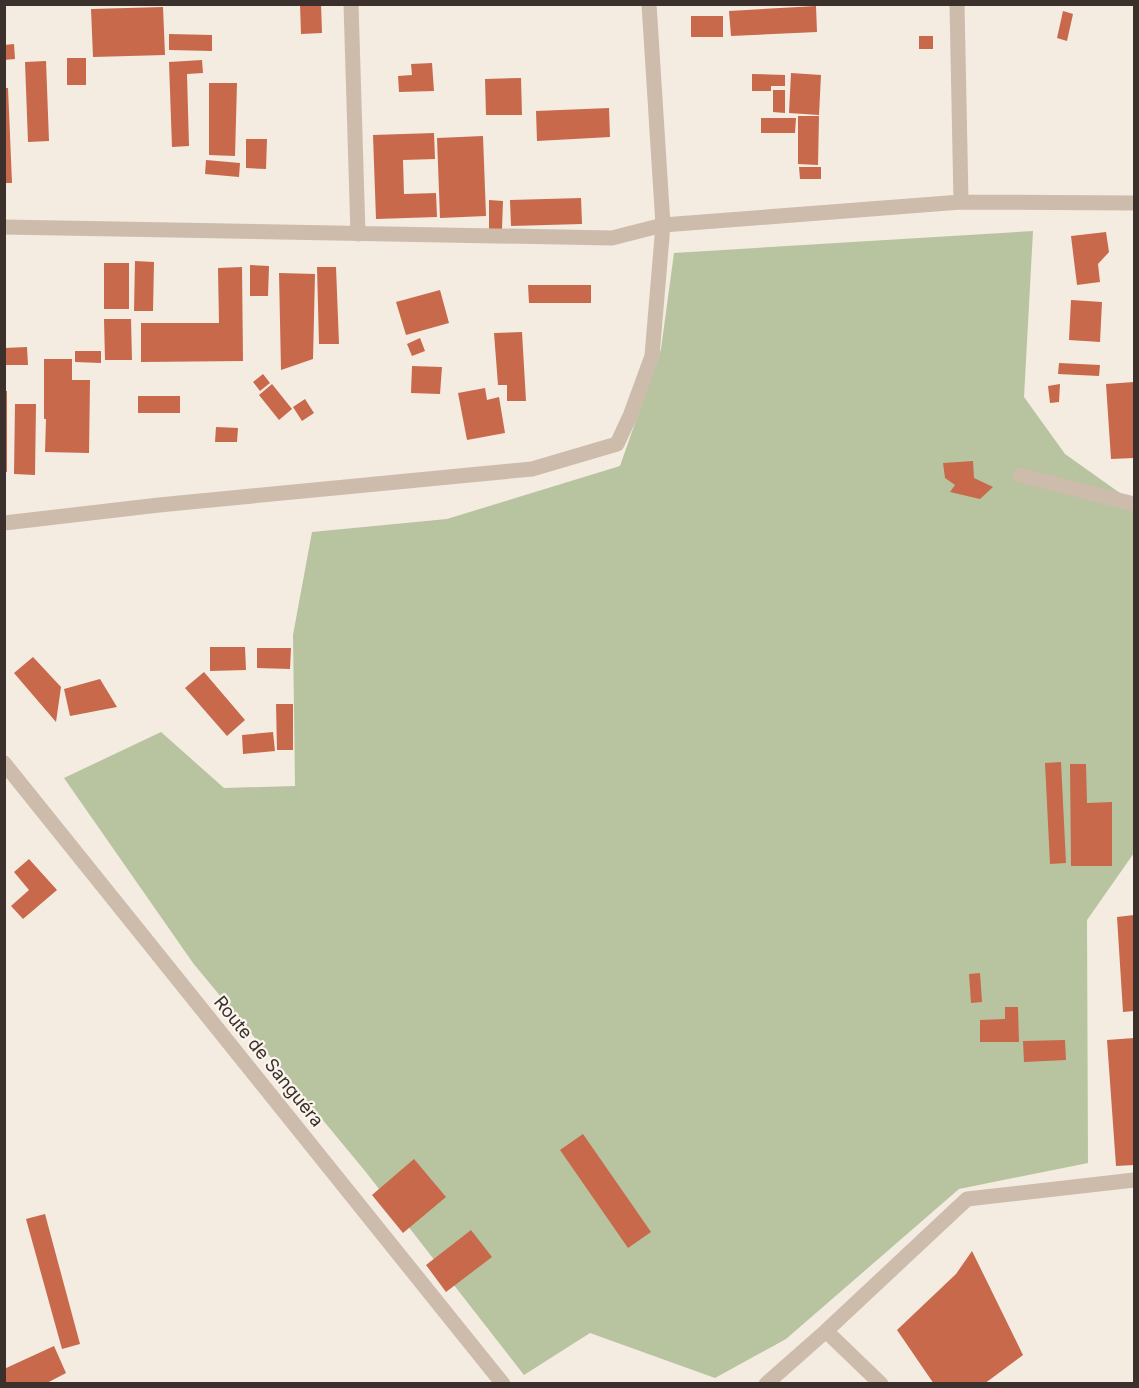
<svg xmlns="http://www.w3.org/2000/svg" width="1139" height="1388" font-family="Inter,sans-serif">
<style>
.green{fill:#b8c4a0}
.building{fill:#c8694b}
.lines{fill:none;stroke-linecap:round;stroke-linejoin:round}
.minor{stroke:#cdbbac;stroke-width:15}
.labels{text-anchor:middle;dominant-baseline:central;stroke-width:4.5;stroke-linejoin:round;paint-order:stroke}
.street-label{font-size:18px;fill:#3b302b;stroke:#fbf5ee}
</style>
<rect width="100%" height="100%" fill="#f4ebe1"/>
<!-- green -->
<path class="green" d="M1033,231L1024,397L1065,454L1134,503V853L1087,920L1088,1163L959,1189L786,1339L715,1378L590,1333L524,1375L365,1171L193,963L64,778L161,732L224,788L295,786L293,635L312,532L447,519L620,466L661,349L674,253Z"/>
<!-- building -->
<path class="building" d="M300,4H321L322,33L301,34Z
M816,6L817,32L731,36L729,11Z
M163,7L165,55L93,57L91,9Z
M1063,11L1073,14L1067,41L1057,38Z
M691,16H723V37H691Z
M169,34L212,35V51L169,50Z
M919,36H933V49H919Z
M14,44L15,59L4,60V45Z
M67,58H86V85H67Z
M202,60L203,73L187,74L189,146L172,147L169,62Z
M46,61L49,141L28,142L25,62Z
M432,63L434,91L399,92L398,76L412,75L411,64Z
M791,73L821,75L819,115L789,113Z
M752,74L785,75V86H771V91H752Z
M521,78L522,115H486L485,79Z
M209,83H237L235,156L209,155Z
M4,88H8L12,183H4Z
M773,90H785V113L773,112Z
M609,108L610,137L537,141L536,111Z
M798,116H819L818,165L798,164Z
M761,118H796L795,133H761Z
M434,133L435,159L403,160L404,194L436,193L437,217L376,219L373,135Z
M483,136L486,216L440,218L437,138Z
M246,139H267L266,169L246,168Z
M206,160L240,163L239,177L205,174Z
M799,167H821V179H800Z
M581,198L582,224L511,226L510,200Z
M489,200L503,201L502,229H489Z
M1106,232L1109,252L1098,264L1100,282L1077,285L1071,236Z
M135,261L154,262L153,311H134Z
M104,263H129V309H104Z
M250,265L269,266L268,296H250Z
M242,267L243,361L141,362V323H219L218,268Z
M317,267H336L339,344H319Z
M279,273L315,274L313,359L281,370Z
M528,285H591V303H529Z
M440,290L449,323L406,335L396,302Z
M1071,300L1102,302L1100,342L1069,340Z
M104,319H131L132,360H105Z
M522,332L526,401H507V385H498L494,333Z
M420,338L425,351L412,356L407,344Z
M27,347L28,365H4V348Z
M75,351H101V363L75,362Z
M44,359H72V380H90L89,453L45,452L46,419H44Z
M1059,363L1100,365L1099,376L1058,374Z
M412,366L442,367L440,394L411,393Z
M263,374L270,383L260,391L253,382Z
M1134,382V458L1111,459L1106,384Z
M272,384L292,409L279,420L259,395Z
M1060,384L1059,402L1050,403L1048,386Z
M485,388L487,400L499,397L505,433L467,440L458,393Z
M4,391H7V472H4Z
M138,396H180V413H138Z
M305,399L314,413L302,421L293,407Z
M15,404H36L35,475L14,474Z
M216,427L238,428L237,442H215Z
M973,461L974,478L993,487L980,499L950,492L955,485L945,478L943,463Z
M210,647H245L246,670L210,671Z
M257,648H291L290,669L257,668Z
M33,657L61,687L56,722L14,673Z
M204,672L245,720L227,736L185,688Z
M100,679L117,707L70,716L64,689Z
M276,704H293V750H277Z
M273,732L275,751L243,754L242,735Z
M1061,762L1066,863L1050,864L1045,763Z
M1070,764H1086L1087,803L1112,802V866H1071Z
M29,859L57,890L23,919L11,906L29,890L14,872Z
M1134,915V1011L1123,1012L1117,917Z
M980,973L982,1002L971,1003L969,974Z
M1005,1007H1018L1019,1042H980V1020L1005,1019Z
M1134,1038V1165L1116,1166L1107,1040Z
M1065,1040L1066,1060L1024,1062L1023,1041Z
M583,1134L651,1232L628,1248L560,1150Z
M414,1159L446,1197L403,1233L372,1195Z
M45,1214L80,1344L62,1349L26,1219Z
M471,1230L492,1257L446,1292L426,1265Z
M972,1251L1023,1355L984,1384H934L897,1330L956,1274Z
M54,1346L66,1373L45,1384H4V1369Z"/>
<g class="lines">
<!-- minor -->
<path class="minor" d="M351,4L358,234
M957,4L961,202
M4,227L612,238L663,225L961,202L1134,203
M1020,475L1134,504
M4,523L159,505L532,469L617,444L630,416L652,356L663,225L649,4
M4,763L503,1384
M826,1331L881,1384
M766,1384L826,1331L967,1199L1134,1180"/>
</g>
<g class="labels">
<!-- street labels -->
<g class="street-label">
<text transform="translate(269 1061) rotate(51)">Route de Sanguéra</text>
</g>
</g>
<!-- border -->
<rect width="1139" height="1388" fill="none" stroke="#3b302b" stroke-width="12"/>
</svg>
